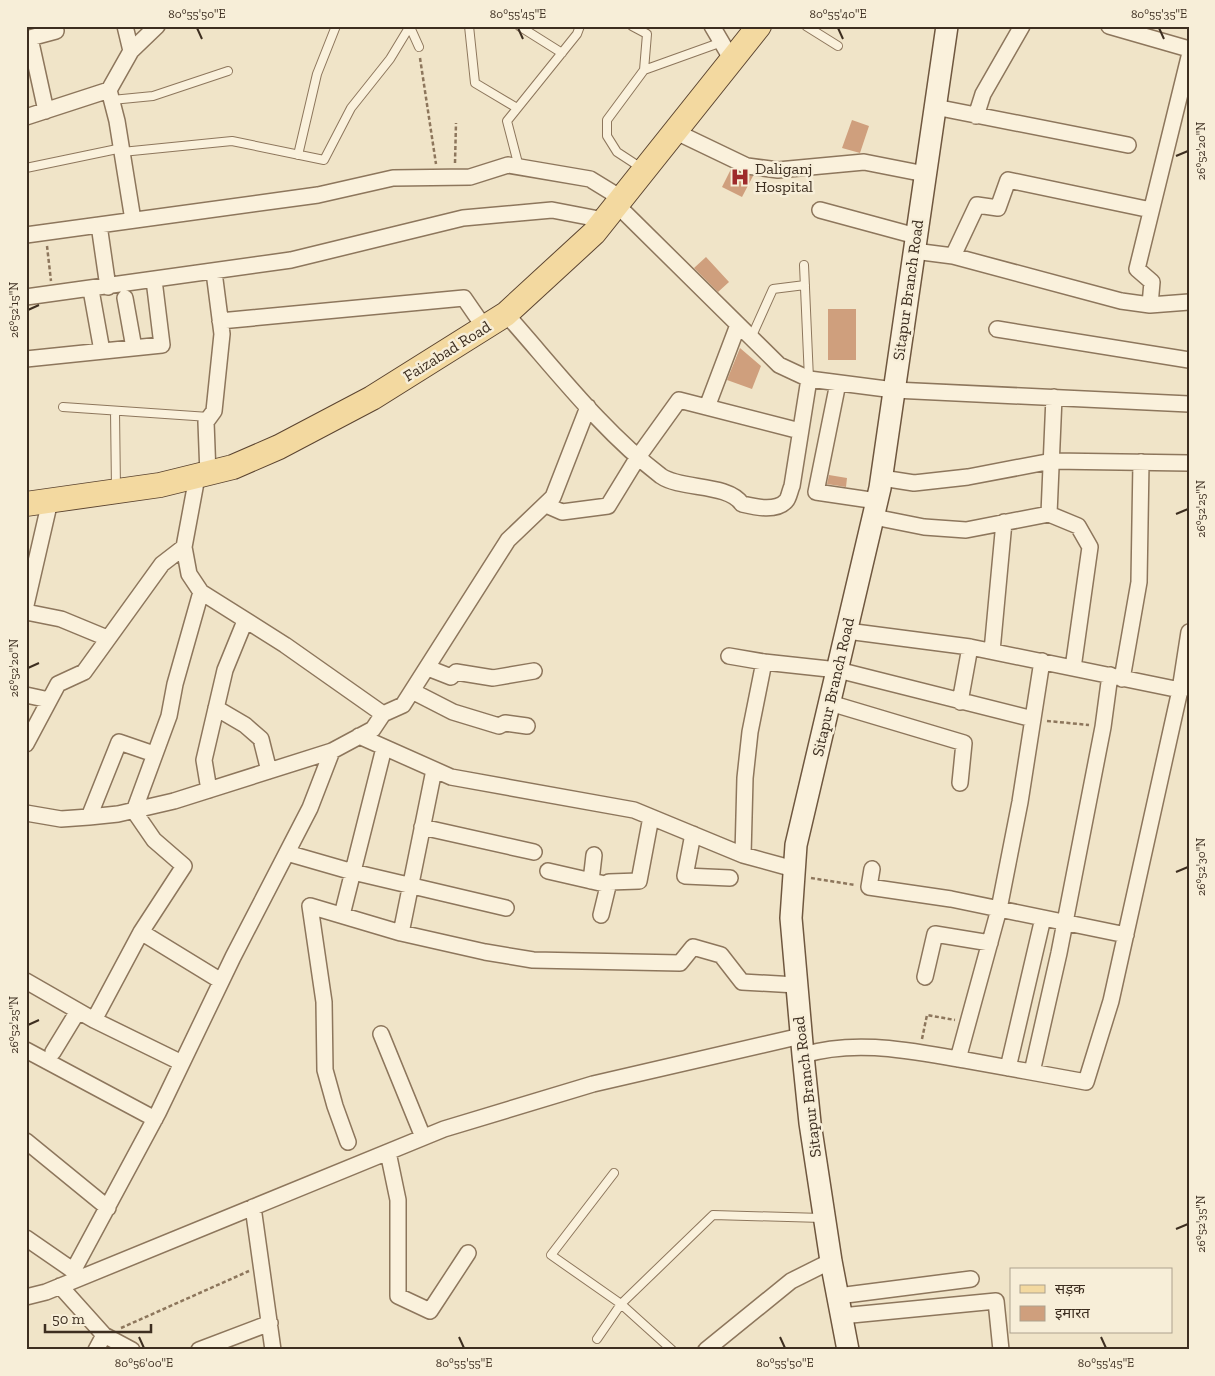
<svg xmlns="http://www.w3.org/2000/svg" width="1215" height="1376" font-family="'Zilla Slab','Noto Sans Devanagari',serif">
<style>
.building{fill:#cf9f7d}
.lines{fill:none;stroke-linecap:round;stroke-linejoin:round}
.lane-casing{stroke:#8d765c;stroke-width:10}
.street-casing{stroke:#8d765c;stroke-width:18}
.secondary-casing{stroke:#6f573f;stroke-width:24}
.primary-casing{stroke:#5b4430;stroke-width:26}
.path{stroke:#8d765c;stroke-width:2.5;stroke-dasharray:4 2.5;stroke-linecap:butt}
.lane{stroke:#faf1dc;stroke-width:8}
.street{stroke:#faf1dc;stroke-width:15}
.secondary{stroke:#faf1dc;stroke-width:21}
.primary{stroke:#f3d9a0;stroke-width:24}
.ticks{fill:none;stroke:#3d2e20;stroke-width:2}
.labels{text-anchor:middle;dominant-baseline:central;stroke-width:5;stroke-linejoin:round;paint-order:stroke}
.poi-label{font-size:16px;fill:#3d2e20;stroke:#f7eed8;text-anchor:start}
.street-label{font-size:16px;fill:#3d2e20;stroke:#f7eed8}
.neatline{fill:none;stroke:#3d2e20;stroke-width:2}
.ticks-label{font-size:12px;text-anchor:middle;fill:#3d2e20}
</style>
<rect width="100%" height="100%" fill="#f0e4c8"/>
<!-- building -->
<path class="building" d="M852,120L869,126L860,153L842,148Z
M731,169L753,176L742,197L722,187Z
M706,257L729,282L718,292L694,268Z
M828,309H856V360H828Z
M740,348L761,366L752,389L727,380Z
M829,475L847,478L846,487L827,484Z"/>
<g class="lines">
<!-- lane casing -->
<g class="lane-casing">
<path id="lane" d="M469,26L475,83L517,108
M519,26L562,53
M632,26L647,34L644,70
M806,26L838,46
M410,27L419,47
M112,100L153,96L228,71
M122,152L232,141L324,160L351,108L390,59L410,26
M298,155L317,74L336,26
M519,167L507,121L577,34L580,26
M26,168L122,148
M643,169L617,152L607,136V120L644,70L722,42
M804,265L809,379
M751,338L773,289L805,285
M63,407L209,417
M115,411L116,489
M614,1173L551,1255L621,1304L672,1350
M597,1339L621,1304L713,1215L822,1218"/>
</g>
<!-- street casing -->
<g class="street-casing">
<path id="street" d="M125,26L131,51
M712,26L732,60
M1109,26L1189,49
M935,107L1128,145
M46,111L30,38L56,31L55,26
M976,116L983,94L1022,26
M26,117L109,90
M674,131L747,166L778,170L864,162L925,174
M616,204L779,365L809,379L894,390L1189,404
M820,210L916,236
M133,220L117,121L109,90L131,51L157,26
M99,225L108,287
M26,235L318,195L393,178L470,177L508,165L590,179L621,198
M914,251L953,256L1121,301L1150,305L1189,302
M953,256L977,205L998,208L1008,180L1151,210
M91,290L102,351
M26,297L291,260L463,218L552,210L604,220
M125,298L134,348
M1150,305L1152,282L1137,269L1189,57
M506,314C555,369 602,431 661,476C681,490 728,483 742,504C755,507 776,512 786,501C789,498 790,490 792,486L809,379
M220,321L464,298L484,327
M997,329L1189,360
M26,359L162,345L154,280
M838,383L816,492L877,501
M1054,397L1049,514L1078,526L1090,547L1073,668
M707,407L738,325
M208,475L206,422L214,411L222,334L214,272
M197,477L184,547L189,574L201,592L285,645L383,714
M882,478L914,483L968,477L1052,461L1189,463
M546,505L562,512L608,506L638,457L679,400L800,431
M874,517L924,527L966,530L1049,514
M26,605L50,501
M26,612L61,619L107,638
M847,631L970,647L1180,690L1189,687
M992,651L1004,522
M729,656L764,662
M428,668L451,677L456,672L493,678L534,671
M1122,679L1139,582L1141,462
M412,691L453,712L499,726L505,723L527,726
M26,695L49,700
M960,702L970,647
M830,703L964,743L960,783
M216,708L245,725L261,739L269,771
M359,736L451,777L634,810L743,855L794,869
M26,744L58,684L84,672L162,564L184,547
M209,790L204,760L225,670L245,621
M26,813L61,819L89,817L118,814L174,801L332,751L373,729L383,714L403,705L508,540L553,497L588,407
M89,817L119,742L154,754
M422,827L534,852
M693,834L685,876L730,878
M287,853L353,872L506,908
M743,855L745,778L750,732L764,662L838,670L1033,719
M872,869L869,887L951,899L1126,935
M548,871L609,885
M591,881L594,855
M342,915L384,748
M601,915L609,882L639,881L651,817
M141,932L221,981
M401,933L434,770
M925,977L935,934L990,943
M26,981L94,1020L182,1063
M94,1020L141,932L184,866L154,840L134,811L169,716L175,684L201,592
M381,1034L423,1137
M26,1050L155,1119
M53,1052L78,1011
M803,1055C857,1039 910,1051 965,1060C1005,1067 1046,1075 1086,1082L1111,1001L1180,690L1189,632
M958,1059L999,909L1020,802L1042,661
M1008,1068L1043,918
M1032,1072L1059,953L1103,727L1110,675
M26,1141L108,1208
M348,1142L335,1106L325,1070L324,1002L310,906L401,933L485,952L533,960L680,963L693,947L721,955L742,982L796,985
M388,1152L398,1200V1296L430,1311L468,1253
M253,1207L273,1350
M26,1238L81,1276
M73,1271L158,1113L233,957L310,808L332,751
M60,1286L104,1335L132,1350
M838,1296L971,1279
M26,1297L46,1292L444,1129L593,1084L801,1036
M841,1316L996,1301L1001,1350
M96,1350L104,1335
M199,1350L270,1323
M706,1350L791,1281L831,1261"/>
</g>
<!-- secondary casing -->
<g class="secondary-casing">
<path id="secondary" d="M848,1350L831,1261L810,1123L803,1055L791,918L796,845L880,488L947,26"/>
</g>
<!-- primary casing -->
<g class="primary-casing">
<path id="primary" d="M26,504L160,485L233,467L279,447L372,398L506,314L594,233L759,26"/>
</g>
<!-- path -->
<path class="path" d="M420,58L436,164
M455,163L456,123
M47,246L51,281
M1047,721L1089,725
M811,878L855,885
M922,1039L927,1015L955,1020
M121,1328L249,1271"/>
<!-- lane -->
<use href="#lane" class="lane"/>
<!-- street -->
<use href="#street" class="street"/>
<!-- secondary -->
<use href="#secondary" class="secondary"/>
<!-- primary -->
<use href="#primary" class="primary"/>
</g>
<!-- ticks -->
<path class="ticks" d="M197,28L202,39M518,28L523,39M838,28L843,39M1159,28L1164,39M1176,156L1188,151M28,310L39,305M1176,514L1188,509M28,668L39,663M1176,872L1188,867M28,1025L39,1020M1176,1229L1188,1224M139,1337L144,1348M459,1337L464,1348M780,1337L785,1348M1101,1337L1106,1348"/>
<!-- icons -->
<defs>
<g id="hospital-bare" transform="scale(1.5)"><path d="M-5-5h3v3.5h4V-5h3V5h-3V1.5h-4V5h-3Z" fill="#9e2a2b" stroke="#f7eed8" stroke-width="2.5" paint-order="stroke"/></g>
</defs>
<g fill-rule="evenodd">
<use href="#hospital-bare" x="740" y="177"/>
</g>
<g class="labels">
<!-- poi labels -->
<g class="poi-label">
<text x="755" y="168">Daliganj<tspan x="755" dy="18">Hospital</tspan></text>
</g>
<!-- street labels -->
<g class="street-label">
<text transform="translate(908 290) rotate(-82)">Sitapur Branch Road</text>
<text transform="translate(447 351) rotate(-32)">Faizabad Road</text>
<text transform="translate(833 687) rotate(-77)">Sitapur Branch Road</text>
<text transform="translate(807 1087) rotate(-97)">Sitapur Branch Road</text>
</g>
</g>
<!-- border -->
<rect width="1215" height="1376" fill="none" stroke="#f7eed8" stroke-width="55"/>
<!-- legend -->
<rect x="1010" y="1268" width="162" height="65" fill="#f7eed8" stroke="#ada18e"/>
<rect x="1020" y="1285" width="25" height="8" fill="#f3d9a0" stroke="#ada18e"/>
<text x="1055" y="1294" font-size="15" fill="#3d2e20">सड़क</text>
<rect x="1020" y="1306" width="25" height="15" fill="#cf9f7d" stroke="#ada18e"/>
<text x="1055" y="1318" font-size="15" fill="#3d2e20">इमारत</text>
<!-- scale -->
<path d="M45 1324v8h106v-8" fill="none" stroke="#3d2e20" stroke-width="2.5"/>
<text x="52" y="1324" font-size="15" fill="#3d2e20" stroke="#f7eed8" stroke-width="4" paint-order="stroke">50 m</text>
<rect x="28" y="28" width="1160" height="1320" class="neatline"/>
<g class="ticks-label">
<text x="197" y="18">80°55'50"E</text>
<text x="518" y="18">80°55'45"E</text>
<text x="838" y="18">80°55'40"E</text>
<text x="1159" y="18">80°55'35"E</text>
<text transform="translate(1201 151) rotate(-90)" y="4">26°52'20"N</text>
<text transform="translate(14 310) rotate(-90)" y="4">26°52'15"N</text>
<text transform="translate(1201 509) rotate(-90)" y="4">26°52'25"N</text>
<text transform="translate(14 668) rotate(-90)" y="4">26°52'20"N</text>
<text transform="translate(1201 867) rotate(-90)" y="4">26°52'30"N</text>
<text transform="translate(14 1025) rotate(-90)" y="4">26°52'25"N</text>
<text transform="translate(1201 1224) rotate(-90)" y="4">26°52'35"N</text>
<text x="144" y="1367">80°56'00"E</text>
<text x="464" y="1367">80°55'55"E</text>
<text x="785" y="1367">80°55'50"E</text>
<text x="1106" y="1367">80°55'45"E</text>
</g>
</svg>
